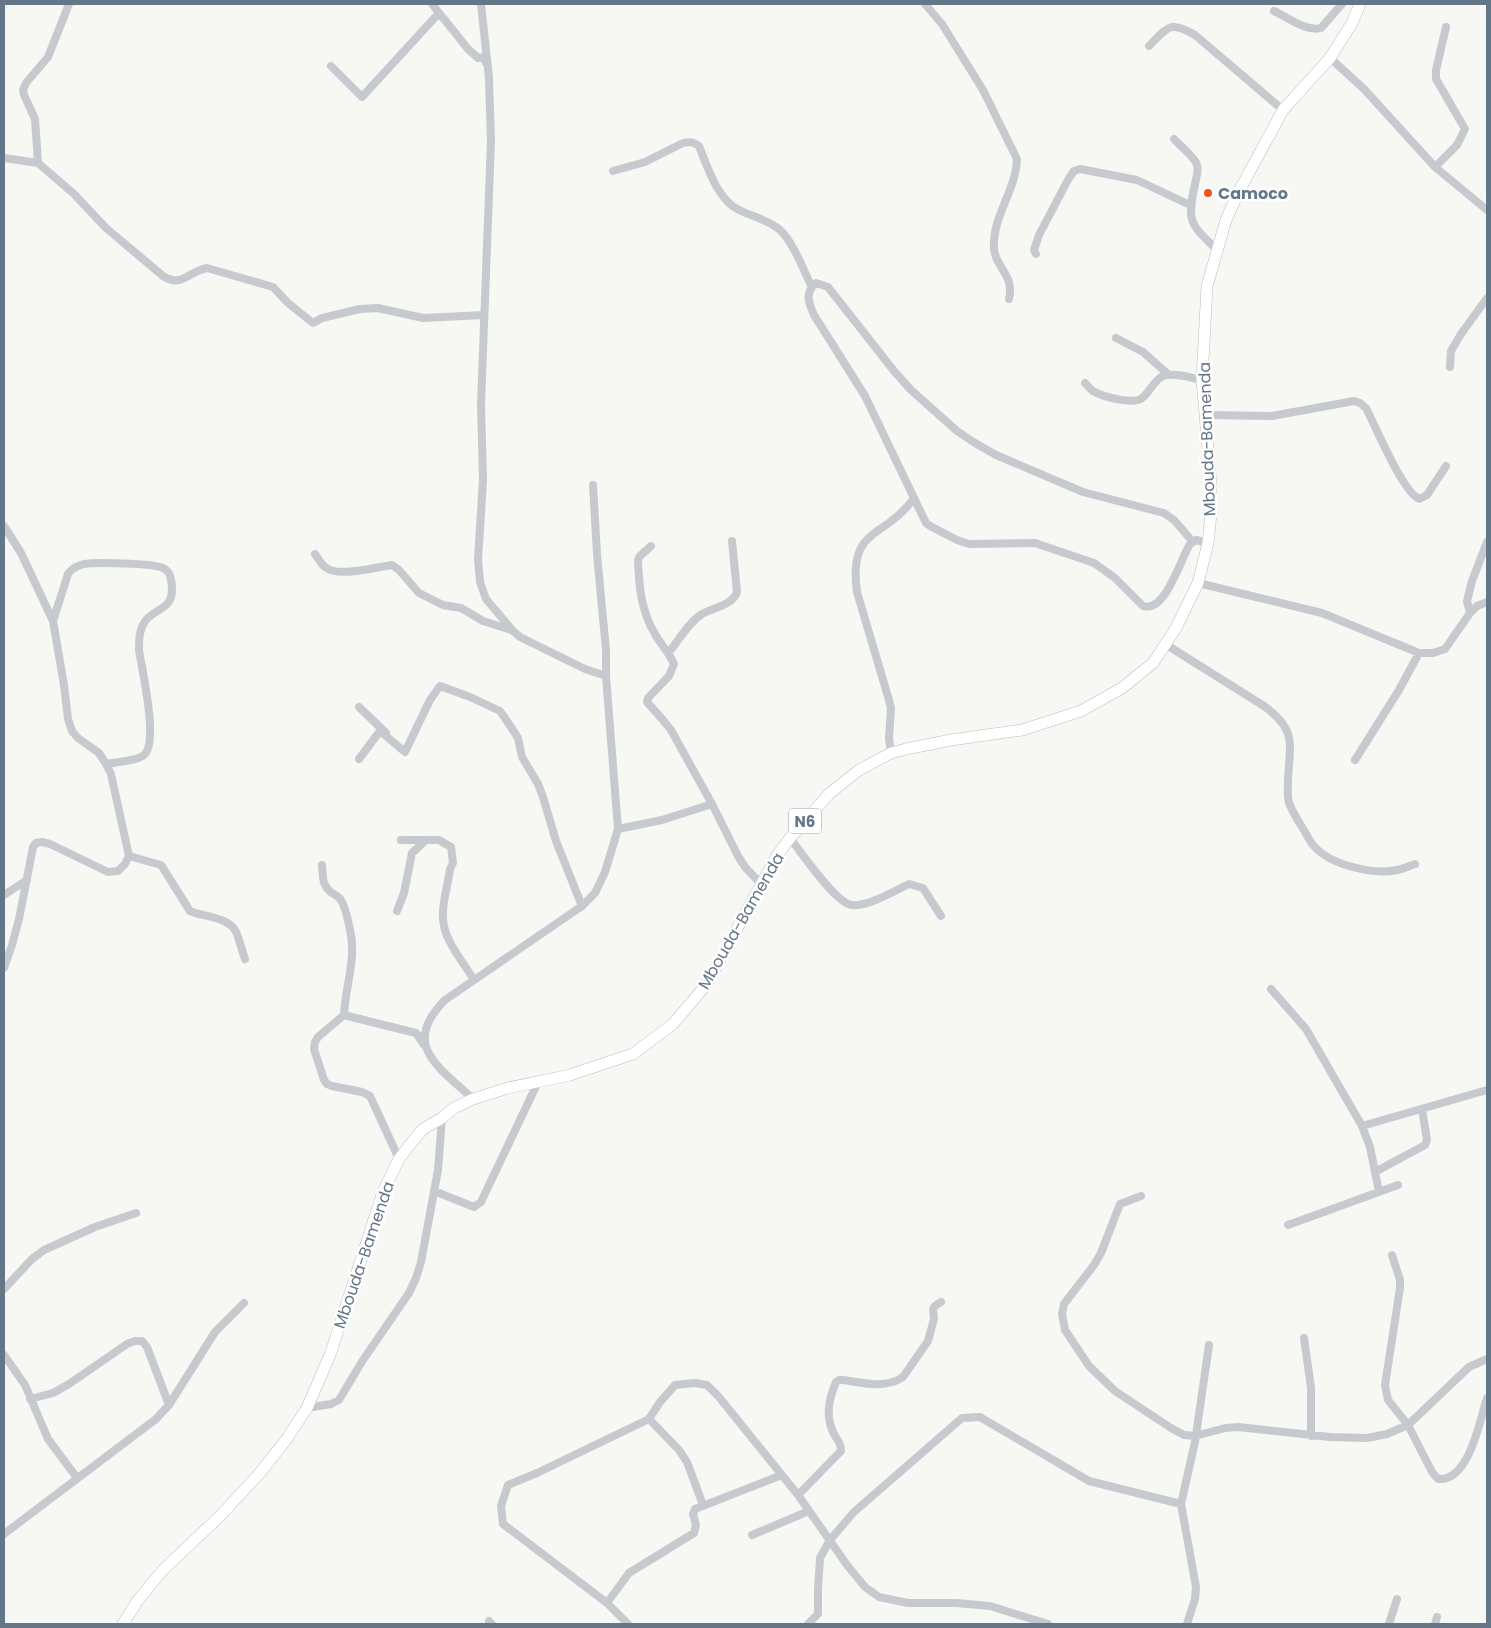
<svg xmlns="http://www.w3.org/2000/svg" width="1491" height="1628" font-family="Poppins,sans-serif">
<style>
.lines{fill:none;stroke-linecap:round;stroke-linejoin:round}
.highway-casing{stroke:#b8bcbf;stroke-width:12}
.minor{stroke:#c6cace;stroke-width:8}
.highway{stroke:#fff;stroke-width:11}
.poi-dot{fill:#f34f18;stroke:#fff;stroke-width:2}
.labels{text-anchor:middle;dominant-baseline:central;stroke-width:5;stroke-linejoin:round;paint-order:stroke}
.shield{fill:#fff;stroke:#92a0ac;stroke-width:1}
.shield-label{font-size:15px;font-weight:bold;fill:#637788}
.poi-label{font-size:16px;font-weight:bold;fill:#637788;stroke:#fff;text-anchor:start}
.street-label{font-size:16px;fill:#637788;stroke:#fff}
</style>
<rect width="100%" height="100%" fill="#f7f7f4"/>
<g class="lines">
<!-- highway casing -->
<g class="highway-casing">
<path id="highway" d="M123,1624L138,1600L163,1570L220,1516L259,1474L286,1440L307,1408L330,1355L383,1192L399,1159L408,1147L423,1129L442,1118L454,1108L473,1099L508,1088L570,1075L633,1054L673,1024L706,985L778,854L790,838L829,794L859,770L891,753L906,749L951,740L1022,730L1081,711L1122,688L1153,663L1176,628L1198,583L1208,543L1211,514V483L1202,380L1207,286L1226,220L1238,193L1283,110L1330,58L1352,23L1360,4"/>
</g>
<!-- minor -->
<path class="minor" d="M69,4L48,57L26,83L23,90L24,95L35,119L38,163L74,194L106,228L163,276C182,288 187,272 207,268L273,287L288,303L313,323L322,318L360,309L378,308L423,318L484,315
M432,4L468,49L478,58L484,57L486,63
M925,4L942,24L983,90L1017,159C1016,191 992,216 994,249C995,267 1015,275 1009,299
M1274,11C1287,17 1306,32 1321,28L1342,4
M1149,46C1168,27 1170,20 1195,35L1283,110
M1330,58L1364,89L1435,167L1487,210
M331,66L362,97L439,13
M1174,139C1179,145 1195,157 1197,165C1199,171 1196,178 1195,184C1186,224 1191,224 1218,251
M4,158L38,163
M1435,167L1457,145L1465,129L1436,79V70L1446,27
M613,171L645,162L683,143C690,141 694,142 699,146C708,168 717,199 739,210C753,217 769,220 780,230C794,243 803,270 812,287
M1036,254L1034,250L1039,235L1069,178L1074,171L1080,169L1137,180L1190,205
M1116,338L1143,352L1169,375
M1450,367L1451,351L1461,334L1487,298
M1085,383C1088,386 1090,389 1093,391C1103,397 1134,405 1142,398C1150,392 1153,381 1163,376C1174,372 1191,378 1202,380
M1205,415L1272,416L1354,401L1360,403L1366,408C1376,427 1402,491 1419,499L1427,495L1446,466
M593,485L597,554L606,650V676
M4,526L21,553L53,621L64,685L68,719L72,731L78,738L99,753L106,764L111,774L129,856L125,864L118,871L108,872L50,844L42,842L36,843L33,847L19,919L12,945L4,968
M1193,542L1174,520L1164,513L1083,492L996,455L975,443L957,431L911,390L894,371L828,287L816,283C804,293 809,303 814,315L865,396L914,498L926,523L930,526L957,540L969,544L1035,543L1094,563L1115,578L1143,606C1165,614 1181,558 1190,544L1196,540L1208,543
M651,546L640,556L638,560C639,586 641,611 655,634C661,645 669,652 674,664L669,676L648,698L647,702L663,720L671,730L712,804L738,856L745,867L762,885
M315,554C318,558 321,564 325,567C338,578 376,567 392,565L399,570L419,593L443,605L461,608L483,621L511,630
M1198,583L1322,613L1419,653H1433L1445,649L1470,613L1477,606L1487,602
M1470,613L1467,601L1472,581L1487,542
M53,621L68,574C72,568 77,566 84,564C95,562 157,563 165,569C171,573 172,584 172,590C172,609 155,609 146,620C139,629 139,640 139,650C142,670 159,743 144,755C137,761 116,762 106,764
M1165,644L1264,706C1297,730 1290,743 1288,780C1288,787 1287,796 1289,803C1292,811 1297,819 1302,827C1306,833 1309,841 1314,846C1330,865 1373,875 1397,870C1403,869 1409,866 1415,864
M669,652C679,640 689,622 702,614C713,608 733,605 737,592L732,541
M359,707L386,733
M891,753L889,739L891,708L889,700L857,592C848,526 884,540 914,498
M359,759L380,731L405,752L430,700L440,686L470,697L500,711L511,727L518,738L522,757L538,784L543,797L556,841L582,906
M1355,760L1399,690L1419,653
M618,829L662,820L712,804
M790,838C801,852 836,904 852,905C868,907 894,891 909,884L923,888L941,916
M401,840H439L451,847L453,863L450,869C448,886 440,908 444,926C447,943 465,965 474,980
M129,856L161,865L190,911C204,917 229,917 236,932C240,941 242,951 245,959
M322,865C323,877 322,886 332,893C336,895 339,897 341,900C346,908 348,921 350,930C357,958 345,987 344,1015L416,1033L424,1045
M4,895L27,880
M397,911L404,893L412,853L426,840
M1271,989L1306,1029L1362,1126L1370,1147L1379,1192
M344,1015L318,1037L315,1042L314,1049L324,1080L327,1084L332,1086L362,1092L370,1096L399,1159
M473,1099C439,1067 400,1045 445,1000L582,906L595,893L605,872L618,829L606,676L585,669L520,637L513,631L486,599L480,582L478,560L483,480L481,404L491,141L489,78L481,4
M1362,1126L1487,1090
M1375,1172L1425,1145L1427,1140L1422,1109
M434,1191L474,1207L481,1202L538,1082
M1141,1196L1120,1204L1101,1253L1094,1265L1064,1304L1062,1314L1065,1330L1089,1366L1115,1391L1171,1428L1184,1435L1195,1436L1225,1428L1238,1427L1330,1437L1367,1438L1387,1434L1408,1425L1469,1367L1487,1359
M1288,1225L1398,1185
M1392,1255L1400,1280V1288L1385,1385L1388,1400L1408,1425L1432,1472L1438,1479C1469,1482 1480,1420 1487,1398
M4,1289L32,1259L44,1250L95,1227L136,1213
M1304,1338L1311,1388V1436
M4,1355L25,1385L48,1439L77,1478
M30,1399L53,1393L69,1384L127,1344L135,1341H142L147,1347L169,1405
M307,1408L331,1404L339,1400L363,1360L409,1293L416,1278L421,1262L438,1170L442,1118
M649,1419L679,1450L687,1462L703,1505
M798,1495L841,1451C841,1444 839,1442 835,1436C825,1418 828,1401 836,1382L839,1380H843C863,1383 885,1389 903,1377L928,1341L934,1319L933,1309L935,1306L941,1302
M4,1534L156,1419L169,1405L215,1332L244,1303
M752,1535L809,1511
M607,1603L629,1573L694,1533L696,1525L693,1514L695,1509L782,1475
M489,1621L492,1624
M628,1624L607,1603L503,1524L501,1506L508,1485L537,1473L649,1419L660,1402L675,1385L695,1383L707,1385L719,1397L798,1495L847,1565L865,1587L879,1597L908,1603H956L990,1606L1048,1624
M808,1624L818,1614V1590L820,1558L830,1540L854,1512L962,1418L980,1417L1089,1481L1181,1504
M1187,1624L1195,1599L1196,1587L1181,1504L1195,1442L1209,1345
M1389,1624L1397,1599
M1435,1624L1437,1617"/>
<!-- highway -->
<use href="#highway" class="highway"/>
</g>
<!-- markers -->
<circle class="poi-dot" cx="1208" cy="193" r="5"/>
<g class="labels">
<!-- shield labels -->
<rect class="shield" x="789" y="808.5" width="32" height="25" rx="4"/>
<g class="shield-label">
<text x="805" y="821">N6</text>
</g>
<!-- poi labels -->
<g class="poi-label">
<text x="1218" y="193">Camoco</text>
</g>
<!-- street labels -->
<g class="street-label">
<text transform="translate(1207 439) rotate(-92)">Mbouda-Bamenda</text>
<text transform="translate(741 921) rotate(-60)">Mbouda-Bamenda</text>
<text transform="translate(364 1255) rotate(-71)">Mbouda-Bamenda</text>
</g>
</g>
<!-- border -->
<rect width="1491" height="1628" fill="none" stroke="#637788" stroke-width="10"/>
</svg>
